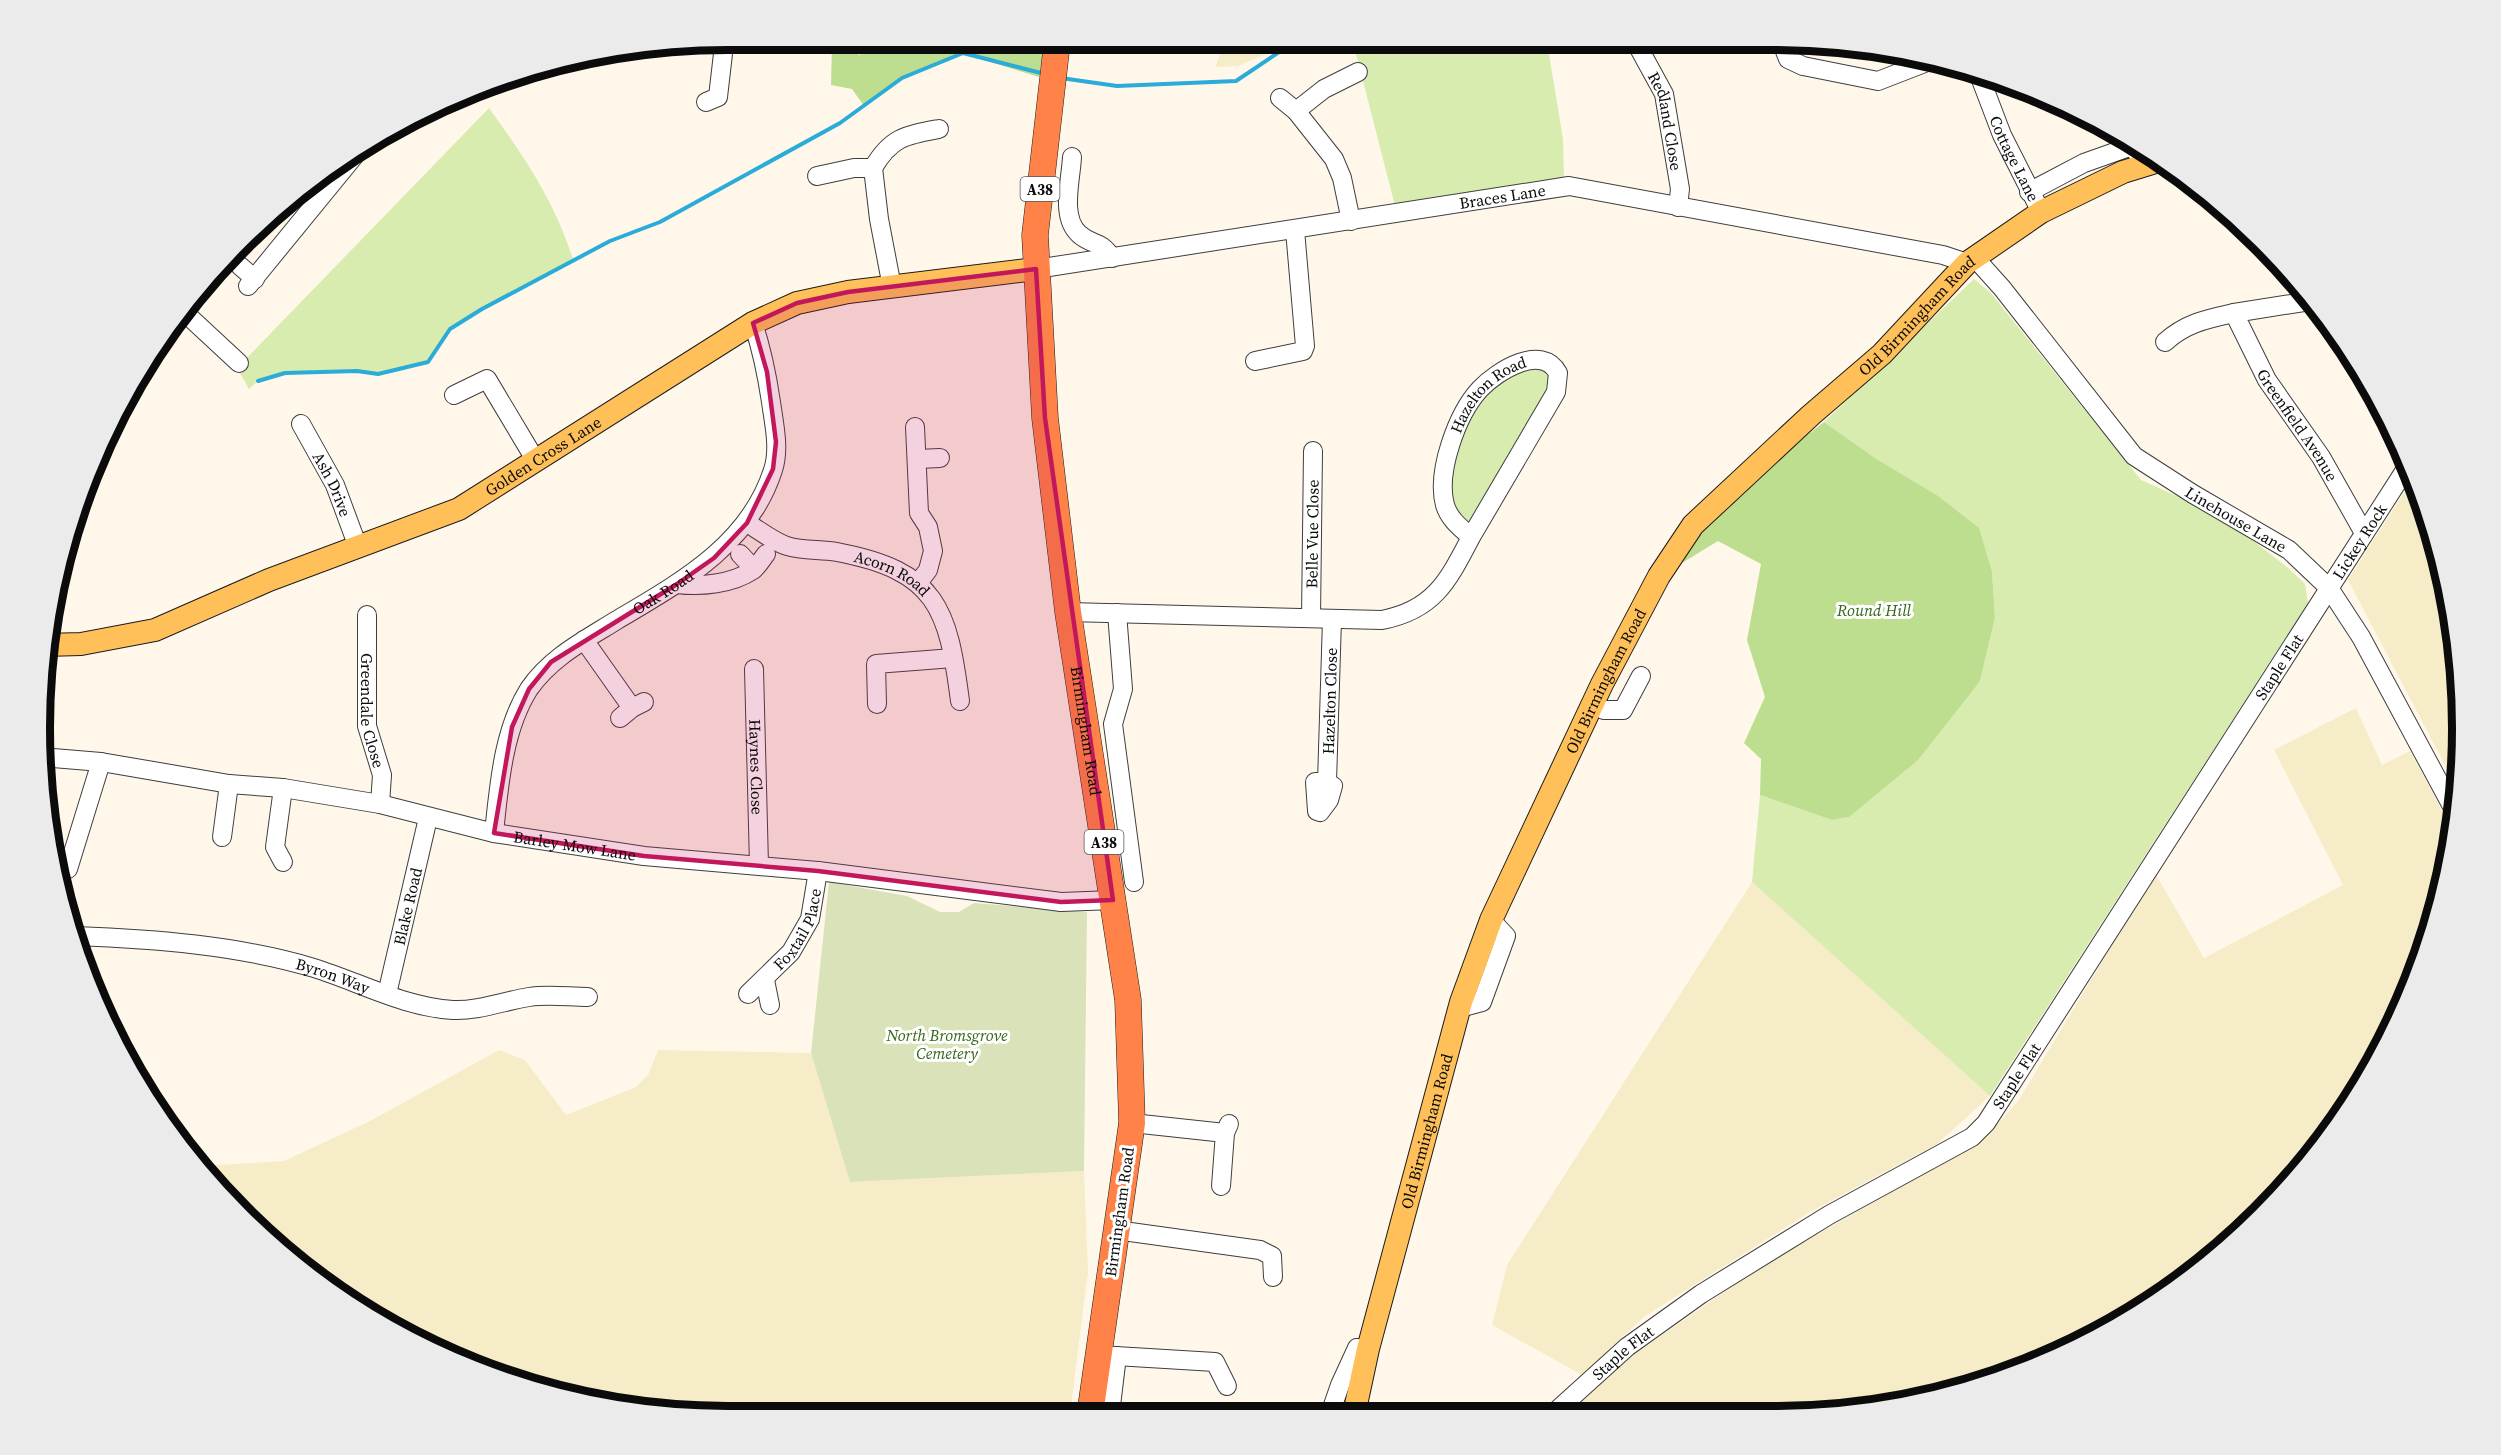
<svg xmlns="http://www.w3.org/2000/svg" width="2501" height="1455" font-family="'Source Serif 4',serif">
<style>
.farmland{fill:#f7ecc8}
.green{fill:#d8ecb0}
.forest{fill:#bdde8e}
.cemetery{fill:#dae2ba}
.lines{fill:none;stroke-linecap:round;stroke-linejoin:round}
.stream{stroke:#2babd8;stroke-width:4}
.minor-casing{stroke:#3e3e3e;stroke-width:20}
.major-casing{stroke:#1c1c1c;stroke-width:24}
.highway-casing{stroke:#1c1c1c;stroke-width:27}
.minor{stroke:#fff;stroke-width:18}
.major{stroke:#ffc05a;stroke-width:22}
.highway{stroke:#ff8248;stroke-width:26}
.marked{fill:#c2185b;fill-opacity:0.2;stroke:#c2185b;stroke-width:4.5;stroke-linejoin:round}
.labels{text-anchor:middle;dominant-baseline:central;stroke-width:6;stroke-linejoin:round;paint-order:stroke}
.shield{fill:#fff;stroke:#545454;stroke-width:1.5}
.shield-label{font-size:15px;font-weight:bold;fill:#0b0b0b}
.street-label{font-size:16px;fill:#0b0b0b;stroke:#fff}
.park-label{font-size:16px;font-style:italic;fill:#336717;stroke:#fff}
.rim{fill:none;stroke:#0b0b0b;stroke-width:8}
</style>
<rect width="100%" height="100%" fill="#fff8ea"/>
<!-- farmland -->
<path class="farmland" d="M1293,42L1238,66L1215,67L1225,43Z
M2414,477L2449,593L2462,727L2456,786L2348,580Z
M2356,708L2382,765L2410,751L2452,830L2449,861L2410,991L2346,1110L2260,1215L2118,1324L1994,1380L1819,1414H1560L1596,1381L1757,1269L1984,1139L2019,1100L2155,873L2204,958L2343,885L2274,750Z
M1752,882L1990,1096L1937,1144L1810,1212L1645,1316L1582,1375L1492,1325L1507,1265Z
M499,1050L525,1060L566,1115L636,1087L648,1075L658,1050L811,1053L850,1182L1084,1171L1088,1272L1070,1414H682L506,1379L345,1300L210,1181L199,1166L284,1161L370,1121Z"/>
<!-- green -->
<path class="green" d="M1353,42H1547L1563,139L1564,178L1395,206Z
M489,108C525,158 554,200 573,259L450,329L428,362L378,374L357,371L285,373L258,381L249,389L237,368Z
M1974,279L1990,292L2141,480L2186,500L2243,533L2287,567L2305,584L2308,603L1990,1096L1752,882L1760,795L1832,820L1849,817L1980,681L1995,618L1992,572L1878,460L1824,422Z
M1535,364L1550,371L1552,388L1526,433L1520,434L1505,459L1506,467L1477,520L1468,522L1458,519L1452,510L1450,457L1484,392Z"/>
<!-- forest -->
<path class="forest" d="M1045,43L1039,77L964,54L902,78L864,106L852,89L831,85L832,44H850L859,55L884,44H996L1016,48L1018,44Z
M1824,422L1878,460L1938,496L1979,528L1992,572L1995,618L1980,681L1918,760L1849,817L1832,820L1760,795L1761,759L1744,743L1765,697L1747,640L1761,564L1718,541L1682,563L1707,522L1746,483Z"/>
<!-- cemetery -->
<path class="cemetery" d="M829,882L907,896L940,912H959L974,903L1087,912L1084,1171L850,1182L811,1053Z"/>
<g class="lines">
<!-- stream -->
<path class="stream" d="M1061,78L1117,86L1236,81L1294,42
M258,381L285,373L357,371L378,374L428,362L450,329L482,309L610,241L660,222L840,123L902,78L963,53L1045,74"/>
<!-- minor casing -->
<g class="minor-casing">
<g id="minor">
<path id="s1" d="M1635,41L1664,94L1680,189L1678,207"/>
<path d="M1781,41L1788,59L1803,66L1878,81L1927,62"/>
<path id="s2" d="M1978,72L2002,135L2041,212"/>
<path d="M1280,98L1296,111"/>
<path d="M706,102L718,97L724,45"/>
<path d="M1072,157C1071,180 1060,217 1079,234C1092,246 1100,239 1112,258"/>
<path d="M873,168L879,219L892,287"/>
<path d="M817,176L854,168H873C891,137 906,135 939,129"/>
<path d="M2029,192L2084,163L2132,146L2145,164"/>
<path d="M1351,221L1342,178L1334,159L1296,111L1324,89L1358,72"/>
<path id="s3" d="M1975,258L2002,288L2134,456L2193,494L2289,550L2329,588L2361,637L2454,810"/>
<path d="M240,266L255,279"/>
<path id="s4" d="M1036,269L1569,186L1943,255L1967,263"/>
<path d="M248,286L360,149"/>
<path id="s5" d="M2310,301L2234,313L2267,380L2321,457L2364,533"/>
<path d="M183,311L239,363"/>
<path d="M2165,342C2186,323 2207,319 2234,313"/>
<path d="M1255,361L1303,351L1305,346L1295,230"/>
<path d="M454,395L487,379L536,461"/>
<path id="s6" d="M301,424L335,485L358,547"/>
<path d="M915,427L919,513L928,527L933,551L928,570L918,583"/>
<path d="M918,459L940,458"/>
<path id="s7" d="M747,523C759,530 774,542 787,546C803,551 821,549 837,552C937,571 948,608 960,701"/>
<path d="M740,554L754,569"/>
<path d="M56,582L58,571"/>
<path d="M677,584C701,587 732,584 753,570C758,566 762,559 766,554"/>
<path id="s8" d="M1068,612L1382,620C1434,610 1448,581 1471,537C1461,528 1449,519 1445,505C1436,472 1457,414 1480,389C1497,371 1542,343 1558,373L1556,392L1471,537"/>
<path d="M1117,613L1123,689L1113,724L1134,882"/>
<path id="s9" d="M367,615V726L382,775L380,804"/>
<path id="s10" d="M1311,618L1313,451"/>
<path d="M584,640L632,708"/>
<path id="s11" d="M754,669L759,865"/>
<path d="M877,704L876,664L953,658"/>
<path d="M1593,704L1604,710H1623L1641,676"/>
<path d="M620,718L632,708L644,702"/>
<path id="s12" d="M41,757L101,762L229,784L283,788L380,804L494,833L644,856L818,871L1061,902L1113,900"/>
<path id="s13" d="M1327,782H1315L1317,811L1320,812L1329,800L1333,786L1327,782L1332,619"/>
<path d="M283,788L275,847L283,862"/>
<path id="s14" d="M494,833C499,786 503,730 529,689C551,657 585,640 617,620C681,582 749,545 773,470C780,449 774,424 771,402C767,375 762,350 753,323"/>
<path d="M222,837L229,784"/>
<path d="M68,869L101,762"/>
<path id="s15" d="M75,936C154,939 237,945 314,968C359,982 404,1007 453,1010C478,1011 504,1001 529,997C548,994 569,997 588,997"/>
<path d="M765,980L770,1005"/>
<path id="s16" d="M387,994L428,818"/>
<path id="s17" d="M748,994L791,952L810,919L818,871"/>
<path d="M1461,1002L1467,1006L1482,1002L1506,936L1491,920"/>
<path d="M1132,1123L1225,1133"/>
<path d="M1221,1186L1225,1133L1229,1124"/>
<path d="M1116,1230L1260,1250L1272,1256L1273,1277"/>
<path d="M1099,1355L1215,1362L1227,1386"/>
<path d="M1110,1414L1117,1356"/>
<path d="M1330,1414L1340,1385L1357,1348L1368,1349"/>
<path id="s18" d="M1553,1414L1627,1347L1701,1294L1829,1215L1972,1137L1986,1123L2409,464"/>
</g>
</g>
<!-- major casing -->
<g class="major-casing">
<g id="major">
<path id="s19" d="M45,645L81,644L155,630L269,580L459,509L753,323L797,303L848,292L1036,269"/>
<path id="s20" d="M1354,1414L1368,1349L1461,1002L1491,920L1602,684L1659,576L1693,525L1811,415L1882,354L1967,263L2041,212L2123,172L2162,160"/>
</g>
</g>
<!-- highway casing -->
<g class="highway-casing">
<g id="highway">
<path id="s21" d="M1057,43L1035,235L1045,418L1068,612L1128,1000L1132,1123L1090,1414"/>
</g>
</g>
<!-- minor -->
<use href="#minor" class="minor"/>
<!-- major -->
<use href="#major" class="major"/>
<!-- highway -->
<use href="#highway" class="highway"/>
</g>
<!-- marked area -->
<path class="marked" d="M1036,269L1045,418L1113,900L1061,902L818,871L644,856L494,833L512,727L529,689L551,662L677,584L714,558L747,523L773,469L776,442L767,372L753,323L797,303L848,292Z"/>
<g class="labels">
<!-- shield labels -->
<g class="shield">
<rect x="1020.5" y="177" width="39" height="24" rx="4.5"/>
<rect x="1084.5" y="830" width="39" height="24" rx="4.5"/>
</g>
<g class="shield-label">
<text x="1040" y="189">A38</text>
<text x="1104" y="842">A38</text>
</g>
<!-- street labels -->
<g class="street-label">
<text stroke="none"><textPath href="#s1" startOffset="87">Redland Close</textPath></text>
<text stroke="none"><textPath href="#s2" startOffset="94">Cottage Lane</textPath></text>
<text stroke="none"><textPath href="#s4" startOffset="472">Braces Lane</textPath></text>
<text stroke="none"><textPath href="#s20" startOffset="1264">Old Birmingham Road</textPath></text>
<text stroke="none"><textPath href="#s8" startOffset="610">Hazelton Road</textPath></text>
<text stroke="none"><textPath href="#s5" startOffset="206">Greenfield Avenue</textPath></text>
<text stroke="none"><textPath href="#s19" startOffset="538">Golden Cross Lane</textPath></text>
<text stroke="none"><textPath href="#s6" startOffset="68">Ash Drive</textPath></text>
<text stroke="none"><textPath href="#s3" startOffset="374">Linehouse Lane</textPath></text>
<text stroke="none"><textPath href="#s10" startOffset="84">Belle Vue Close</textPath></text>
<text stroke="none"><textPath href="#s18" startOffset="1215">Lickey Rock</textPath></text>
<text stroke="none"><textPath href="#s7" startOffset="156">Acorn Road</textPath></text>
<text stroke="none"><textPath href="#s14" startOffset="316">Oak Road</textPath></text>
<text stroke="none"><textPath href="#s18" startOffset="1066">Staple Flat</textPath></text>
<text stroke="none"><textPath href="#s20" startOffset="778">Old Birmingham Road</textPath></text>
<text stroke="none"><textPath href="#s13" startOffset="162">Hazelton Close</textPath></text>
<text stroke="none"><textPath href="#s9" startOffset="96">Greendale Close</textPath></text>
<text stroke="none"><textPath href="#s21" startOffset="692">Birmingham Road</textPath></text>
<text stroke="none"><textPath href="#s11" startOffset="98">Haynes Close</textPath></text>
<text stroke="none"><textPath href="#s12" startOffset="542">Barley Mow Lane</textPath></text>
<text stroke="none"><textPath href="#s16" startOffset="90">Blake Road</textPath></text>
<text stroke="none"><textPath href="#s17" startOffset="84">Foxtail Place</textPath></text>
<text stroke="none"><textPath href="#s15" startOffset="262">Byron Way</textPath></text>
<text stroke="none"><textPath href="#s18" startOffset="580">Staple Flat</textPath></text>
<text stroke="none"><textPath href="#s20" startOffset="292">Old Birmingham Road</textPath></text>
<text transform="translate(1119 1212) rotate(-82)">Birmingham Road</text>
<text stroke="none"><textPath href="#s18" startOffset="93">Staple Flat</textPath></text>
</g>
<!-- park labels -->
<g class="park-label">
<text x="1874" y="610">Round Hill</text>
<text x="947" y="1035">North Bromsgrove<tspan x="947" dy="18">Cemetery</tspan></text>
</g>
</g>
<!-- crop -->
<path d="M0 0H2501V1455H0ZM728 50H1774A678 678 0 0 1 2452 728V728A678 678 0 0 1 1774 1406H728A678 678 0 0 1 50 728V728A678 678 0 0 1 728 50Z" fill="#ebebeb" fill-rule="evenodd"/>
<path class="rim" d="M728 50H1774A678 678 0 0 1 2452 728V728A678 678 0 0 1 1774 1406H728A678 678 0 0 1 50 728V728A678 678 0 0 1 728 50Z"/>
</svg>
